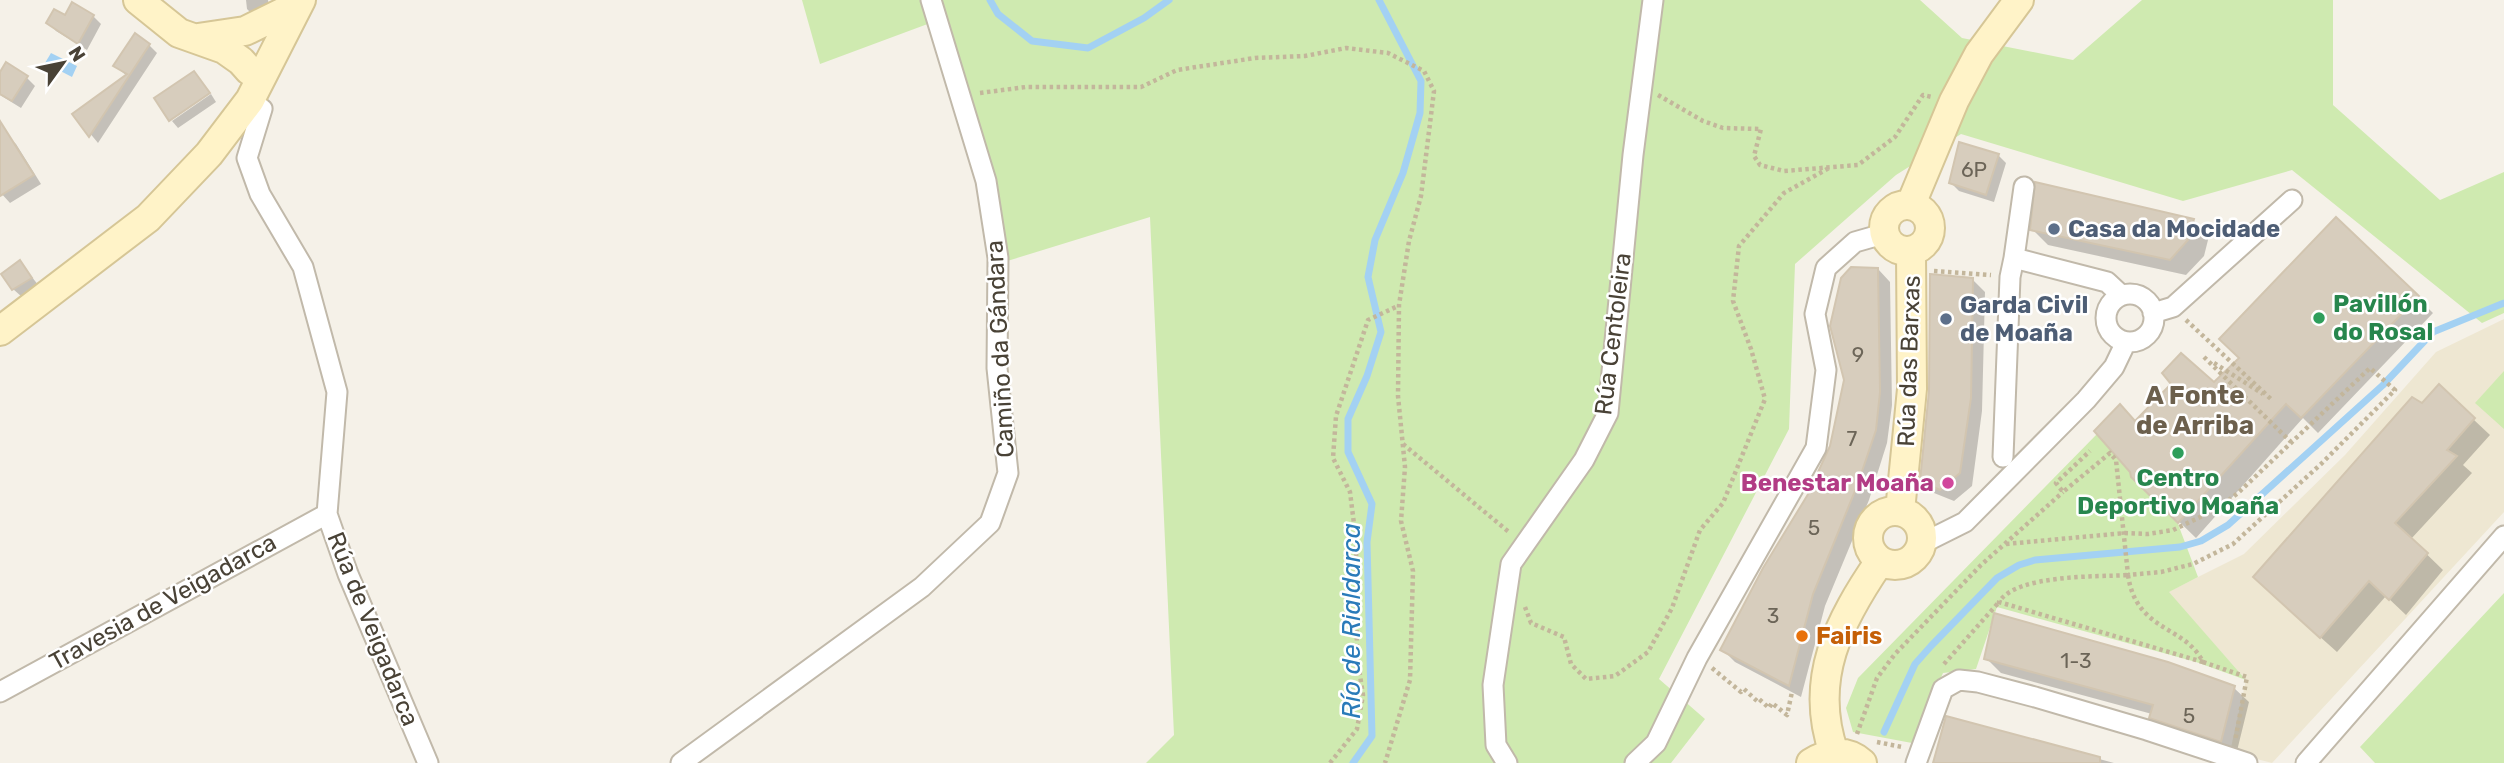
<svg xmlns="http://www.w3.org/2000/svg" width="2504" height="763" font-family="Rubik,sans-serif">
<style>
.education{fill:#eee7d2}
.green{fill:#cfeab0}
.water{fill:#a3d1f3}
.shadow{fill:#0003}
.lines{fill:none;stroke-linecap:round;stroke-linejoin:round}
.stream{stroke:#a3d1f3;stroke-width:7}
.building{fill:#d7cdbd;stroke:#d2c5b0;stroke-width:2}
.street-casing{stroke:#c1b9aa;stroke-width:23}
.secondary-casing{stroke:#d6c696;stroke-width:32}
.path{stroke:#c3b69b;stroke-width:4.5;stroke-dasharray:3.5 3.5;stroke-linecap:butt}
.street{stroke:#fff;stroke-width:19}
.secondary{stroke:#fff3c8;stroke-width:28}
.service-dot{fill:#5c6f8a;stroke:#fff;stroke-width:2.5}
.leisure-dot{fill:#2e9e5b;stroke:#fff;stroke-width:2.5}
.hotel-dot{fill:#d1479c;stroke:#fff;stroke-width:2.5}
.food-dot{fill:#e8710a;stroke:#fff;stroke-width:2.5}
.labels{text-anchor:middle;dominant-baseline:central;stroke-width:5;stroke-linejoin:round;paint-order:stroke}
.number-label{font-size:21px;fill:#6c6558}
.service-label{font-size:24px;font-weight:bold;fill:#4e5e75;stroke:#fff;text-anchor:start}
.leisure-label{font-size:24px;font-weight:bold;fill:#27864d;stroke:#fff;text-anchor:start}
.street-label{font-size:24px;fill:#494236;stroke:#fff}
.hotel-label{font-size:24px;font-weight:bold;fill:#b23c85;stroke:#fff;text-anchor:end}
.food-label{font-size:24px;font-weight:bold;fill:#c56008;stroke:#fff;text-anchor:start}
.neighbourhood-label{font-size:26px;font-weight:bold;fill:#6c604d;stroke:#fff}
.water-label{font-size:26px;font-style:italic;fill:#2a7bb9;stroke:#fff}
</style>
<rect width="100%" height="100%" fill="#f5f1e8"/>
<!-- education -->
<path class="education" d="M2504,319V512L2272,763L2230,752L2246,680L2168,592L2244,554L2345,455L2436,352Z"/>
<!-- green -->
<path class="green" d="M802,0H1920L1962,38L2073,60L2142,0H2333V105L2440,200L2504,172V313L2482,323L2292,170L2183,201L1961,134L1896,175L1795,264L1789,429L1659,679L1705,719L1671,763H1146L1174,735L1150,217L1004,262L933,22L820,64Z
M2504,371V429L2475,403Z
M2097,434L2130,472L2131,477L2178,524L2198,577L2169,592L2246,680L2196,662L1997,607L1976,669L1943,673L1912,743L1853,732L1846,708L1858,678Z
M2504,593V763H2375L2360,747Z"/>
<!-- water -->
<path class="water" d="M51,53L77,66L72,77L45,63Z"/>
<!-- shadow -->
<path class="shadow" d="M246,0H268L270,12L255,17L247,9Z
M93,16L101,24L87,50L56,31L48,22L66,17Z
M149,45L157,53L98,143L74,114L127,76L115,66Z
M0,75L27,78L35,86L21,108L0,95Z
M211,94L216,102L178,128L172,121Z
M7,136L16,144L41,184L10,203L0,192V140Z
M1998,155L2006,163L1994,202L1959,191L1951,183Z
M2337,219L2433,313L2318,433L2303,418L2196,538L2132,476L2136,423L2214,385L2241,358Z
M2193,220L2209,236L2204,256L2186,275L2048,245L2032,229Z
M20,262L39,286L22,297L13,289Z
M1878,269L1890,282L1892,405L1887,443L1869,500L1825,606L1801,697L1735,662L1722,649L1823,474Z
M1972,279L1985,292L1982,411L1972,486L1954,501L1934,493L1921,480Z
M2422,405L2473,419L2490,435L2463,465L2472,473L2411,539L2443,570L2406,615L2386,596L2337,652L2271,593Z
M1986,658L2234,688L2249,702L2236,755L2166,732L2151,717L2152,714L2001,673Z
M1948,718L2114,763H1939Z"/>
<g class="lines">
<!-- stream -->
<path class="stream" d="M990,0L998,14L1032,41L1088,48L1144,18L1169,0
M1884,732L1915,664L1931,646L1997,578L2019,565L2035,560L2180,547L2201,541L2228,525L2383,385L2433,332L2504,303
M1353,763L1372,736L1367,542L1372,504L1348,452V419L1367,376L1381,332L1368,277L1375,240L1403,173L1420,113L1421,81L1379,0"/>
</g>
<!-- building -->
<path class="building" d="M72,2L94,15L78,44L46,23L54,9L65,15Z
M135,33L150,44L89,137L72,114L127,74L113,66Z
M6,62L28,76L12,101L0,94V72Z
M194,71L210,93L169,121L154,98Z
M0,121L34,175L0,196Z
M1959,142L1999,154L1986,195L1949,183Z
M2035,182L2194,219L2188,240L2170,260L2030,230Z
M2336,217L2419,296L2301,418L2286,404L2178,523L2131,477L2130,472L2094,431L2120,404L2135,421L2171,384L2162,373L2181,353L2214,382L2239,358L2219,339Z
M20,260L32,278L12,290L1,274Z
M1851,267L1878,268L1880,392L1876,430L1857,486L1813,594L1789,686L1720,650L1763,568L1821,473L1818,472L1830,446L1844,380L1830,326L1841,278Z
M1930,274L1973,278L1971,398L1960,473L1940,490L1920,481L1929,391Z
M2439,384L2475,418L2447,450L2457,456L2395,523L2428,553L2389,600L2369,581L2320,638L2253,577L2412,397L2422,403Z
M1994,613L2168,662L2235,686L2221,742L2149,718L2153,705L1984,659Z
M1946,716L2100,757V763H1933Z"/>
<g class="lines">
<!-- street casing -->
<g class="street-casing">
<path id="street" d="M250,100L262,109L247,158L260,194L303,267L337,392L327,514L348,574L428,763
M2024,187L2014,258L2107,282L2121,295
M2106 318a24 24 0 1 1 48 0a24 24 0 1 1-48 0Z
M2153,313L2173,307L2292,200
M2003,457L2010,277L2014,258
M1921,544L1965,522L2086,400L2114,367L2126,342
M0,692L327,514
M681,763L922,587L990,523L1008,473L997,368L998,258L986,181L931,0
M1507,763L1496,745L1493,685L1511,564L1584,460L1608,413L1633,155L1653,0
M1635,763L1656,743L1697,658L1816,448L1826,370L1815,314L1826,268L1855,242L1883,234
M1916,763L1943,689L1959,680L1978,682L2035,697L2147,730L2247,763
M2306,763L2504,536"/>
</g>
<!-- secondary casing -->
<g class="secondary-casing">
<path id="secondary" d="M138,0L179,33L224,49L241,61L249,70L261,78
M198,38L245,31L298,5
M1911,204L1954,101L1979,54L2019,0
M1884 228a23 23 0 1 1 46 0a23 23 0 1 1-46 0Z
M0,331L148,218L209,154L250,100L301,0
M1900,511L1912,389L1911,252
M1868 538a27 27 0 1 1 54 0a27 27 0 1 1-54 0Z
M1834,753C1808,679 1839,621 1880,561
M1811,763C1828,752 1846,749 1862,763"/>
</g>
<!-- path -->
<path class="path" d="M980,93L1026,87H1141L1177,70L1255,58L1305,56L1346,48L1388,53L1424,71L1434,91L1421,196L1409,241L1399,305L1398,396L1405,467L1401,521L1413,571L1410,680L1385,763
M1658,95L1703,121L1723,128L1761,129L1754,156L1760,165L1784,171L1858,165L1895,137L1923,95L1932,97
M1934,271L1991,275
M2186,320L2272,400
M2204,357L2291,442
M2214,363L2263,394
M1403,444L1510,533
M2006,544L2125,533L2148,534L2173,530L2217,509L2238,493L2370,368L2395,390L2321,464L2233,544L2193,564L2161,572L2128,575L2116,460L2110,453L2063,492L2056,483L2090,451
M2128,575C2136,632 2185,625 2203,662L1999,602C2017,574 2097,577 2128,575Z
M1525,607L1531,623L1564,637L1571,664L1586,679L1615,676L1648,652L1672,608L1700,530L1723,503L1765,399L1751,349L1733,301L1739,246L1784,193L1829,168
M2203,662L2247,677L2235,741
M1944,664L1999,602
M1712,668L1741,692L1744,689L1757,701L1759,699L1769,708L1772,703L1787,715L1792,692
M1857,734L1877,678L1895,654L1981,565L2063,492
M1877,742L1902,747
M1330,763L1357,729L1363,695L1357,656L1356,540L1350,492L1333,458L1336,416L1368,320L1398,306"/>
<!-- street -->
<use href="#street" class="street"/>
<!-- secondary -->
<use href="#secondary" class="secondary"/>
</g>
<!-- markers -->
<g class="service-dot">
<circle cx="2054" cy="229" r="7"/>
<circle cx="1946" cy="319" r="7"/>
</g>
<g class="leisure-dot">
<circle cx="2319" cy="318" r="7"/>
<circle cx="2178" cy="453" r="7"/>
</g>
<circle class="hotel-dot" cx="1948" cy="483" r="7"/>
<circle class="food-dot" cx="1802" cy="636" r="7"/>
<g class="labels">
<!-- number labels -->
<g class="number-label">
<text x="1974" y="169">6P</text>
<text x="1858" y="354">9</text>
<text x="1852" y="438">7</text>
<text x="1814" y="527">5</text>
<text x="1773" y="615">3</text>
<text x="2076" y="660">1-3</text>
<text x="2189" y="715">5</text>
</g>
<!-- service labels -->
<g class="service-label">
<text x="2068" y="229">Casa da Mocidade</text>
<text x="1960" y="305">Garda Civil<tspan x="1960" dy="28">de Moaña</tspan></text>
</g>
<!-- leisure labels -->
<g class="leisure-label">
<text x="2333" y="304">Pavillón<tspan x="2333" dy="28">do Rosal</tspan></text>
<text x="2178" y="478" text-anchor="middle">Centro<tspan x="2178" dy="28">Deportivo Moaña</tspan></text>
</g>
<!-- street labels -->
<g class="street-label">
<text transform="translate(1613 334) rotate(-83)">Rúa Centoleira</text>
<text transform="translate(1000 349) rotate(-93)">Camiño da Gándara</text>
<text transform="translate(1909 361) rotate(-88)">Rúa das Barxas</text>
<text transform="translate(163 602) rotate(-29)">Travesia de Veigadarca</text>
<text transform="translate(373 629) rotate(68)">Rúa de Veigadarca</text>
</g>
<!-- hotel labels -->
<g class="hotel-label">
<text x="1934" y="483">Benestar Moaña</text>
</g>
<!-- food labels -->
<g class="food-label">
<text x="1816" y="636">Fairis</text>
</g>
<!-- neighbourhood labels -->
<g class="neighbourhood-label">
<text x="2195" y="395">A Fonte<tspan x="2195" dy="30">de Arriba</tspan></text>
</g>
<!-- water labels -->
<g class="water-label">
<text transform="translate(1351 621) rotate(-90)">Río de Rialdarca</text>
</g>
</g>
<!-- north arrow -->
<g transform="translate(63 63) rotate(57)" stroke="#ffffff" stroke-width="5" paint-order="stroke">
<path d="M0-5L12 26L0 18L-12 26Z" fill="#494236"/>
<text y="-10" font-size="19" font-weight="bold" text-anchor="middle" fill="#494236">N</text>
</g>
</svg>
